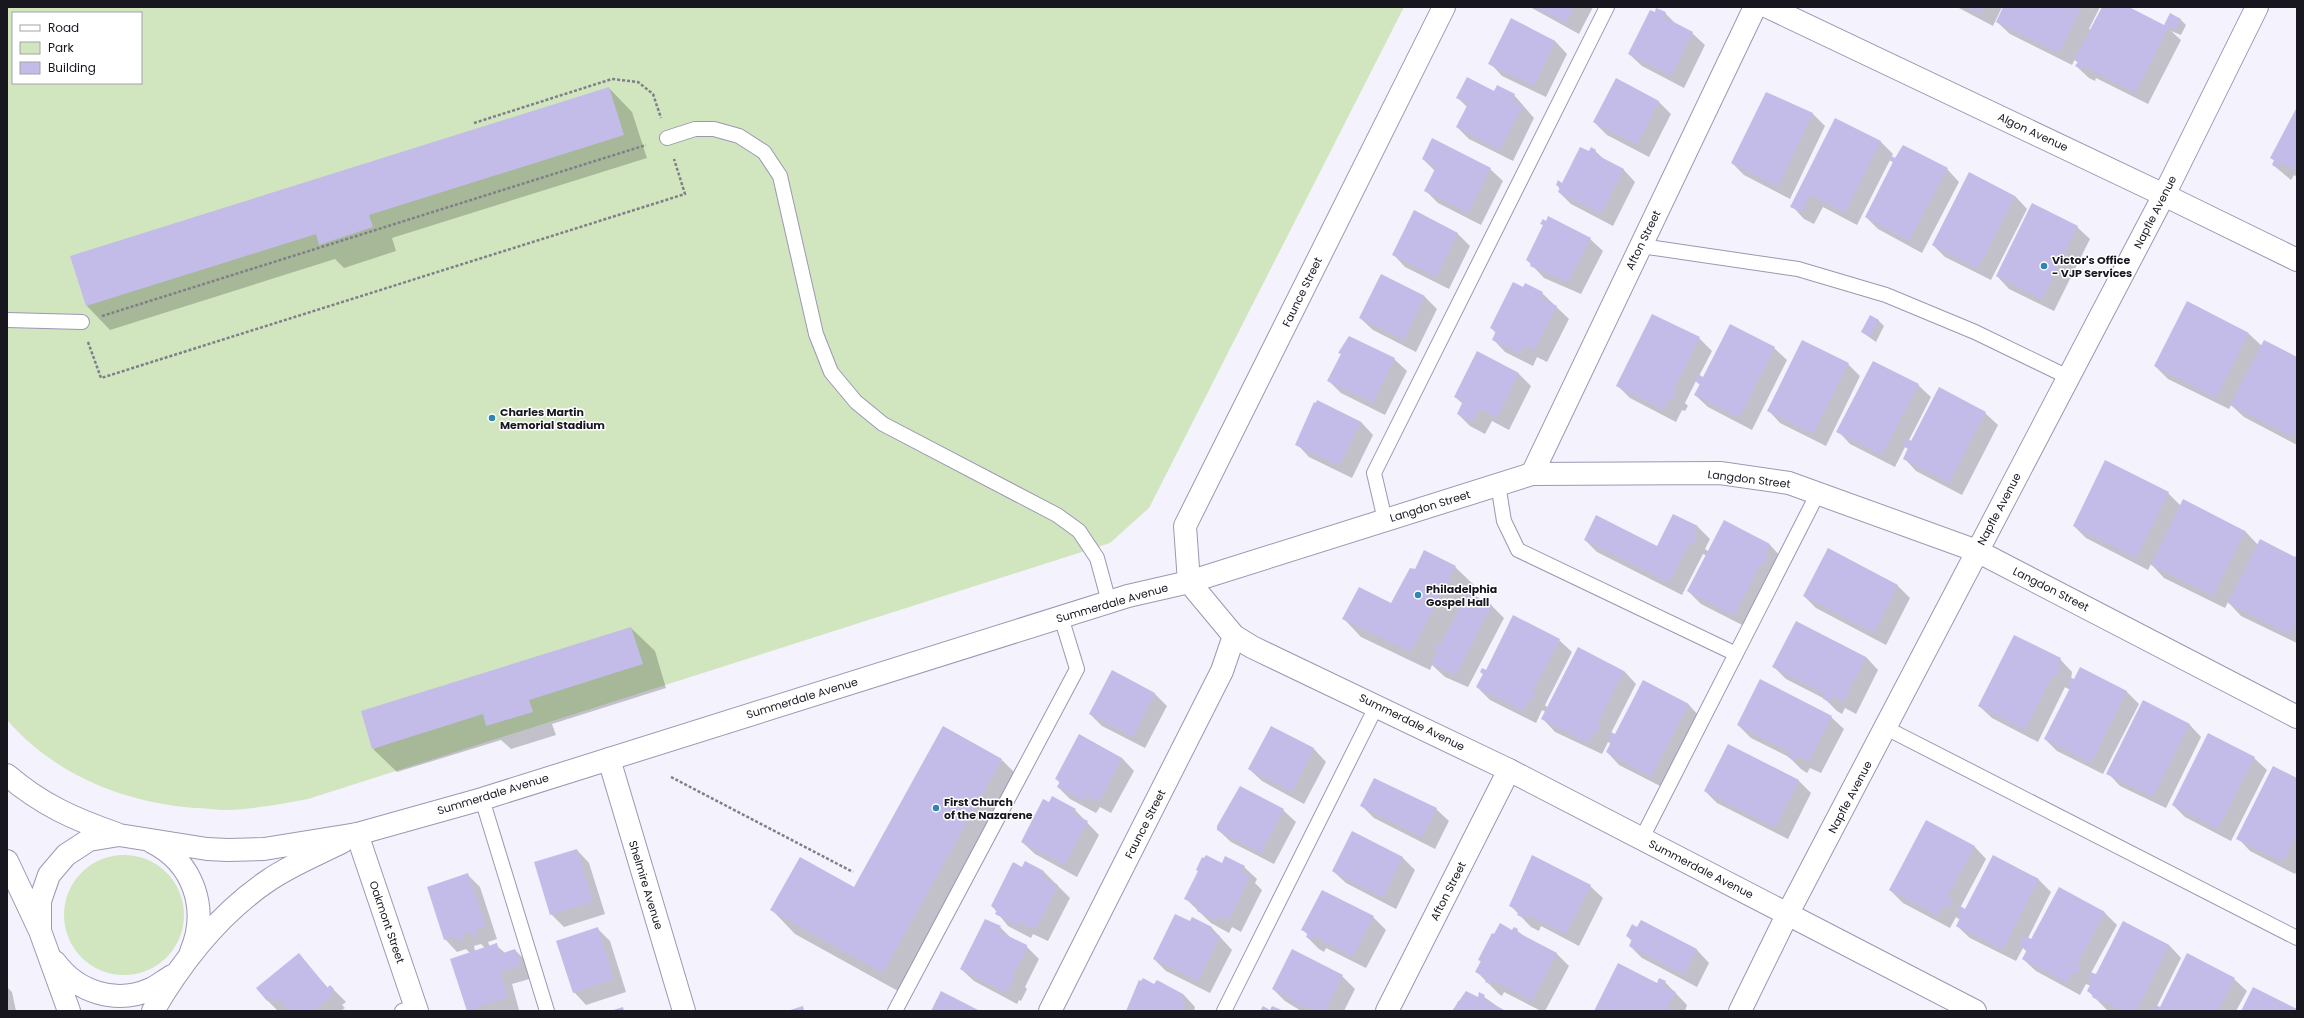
<svg xmlns="http://www.w3.org/2000/svg" width="2304" height="1018" font-family="Poppins,sans-serif">
<style>
.green{fill:#d1e6bf;fill-rule:evenodd}
.shadow{fill:#0003;fill-rule:evenodd}
.building{fill:#c3bce9}
.lines{fill:none;stroke-linecap:round;stroke-linejoin:round}
.lane-casing{stroke:#9b98b2;stroke-width:16}
.street-casing{stroke:#9b98b2;stroke-width:24}
.secondary-casing{stroke:#9b98b2;stroke-width:24}
.path{stroke:#807f89;stroke-width:2.5;stroke-dasharray:3 2;stroke-linecap:butt}
.lane{stroke:#fff;stroke-width:14}
.street{stroke:#fff;stroke-width:22}
.secondary{stroke:#fff;stroke-width:22}
.poi-dot{fill:#2f86b5;stroke:#fff;stroke-width:1.5}
.labels{text-anchor:middle;dominant-baseline:central;stroke-width:3;stroke-linejoin:round;paint-order:stroke}
.street-label{font-size:11px;fill:#181720;stroke:#fff}
.poi-label{font-size:11px;font-weight:bold;fill:#181720;stroke:#fff;text-anchor:start}
</style>
<rect width="100%" height="100%" fill="#f3f2fd"/>
<!-- green -->
<path class="green" d="M7,7H1404L1149,508L1110,543L308,799C281,804 255,809 227,810C216,810 205,808 194,808C123,802 55,775 7,720ZM13,13H141V83H13Z
M64 915a60 60 0 1 1 120 0a60 60 0 1 1-120 0Z"/>
<!-- shadow -->
<path class="shadow" d="M1530,7H1593L1579,34Z
M1957,7H2002L1993,26Z
M2005,7H2100L2089,29L2091,30L2103,7H2127L2168,28L2165,24L2180,19L2186,25L2181,35L2171,31L2181,40L2148,104L2096,78L2095,81L2089,78L2076,66L2078,63L2075,59L2072,65L2010,34L1997,22Z
M1655,13H1665L1677,25L1692,33L1705,45L1684,88L1642,66L1629,54Z
M1511,20L1555,41L1567,54L1546,97L1502,76L1490,63Z
M1616,80L1659,102L1671,114L1649,157L1607,135L1594,122Z
M609,88L632,112L647,158L392,238L396,251L344,268L335,259L110,330L87,306L71,257Z
M1495,92L1514,95L1534,118L1513,161L1469,139L1457,127L1467,107L1458,98Z
M1767,93L1813,114L1825,126L1790,199L1744,175L1732,163Z
M2297,108V177L2294,175L2291,180L2273,165L2275,161L2271,158Z
M1880,141L1893,154L1891,157L1896,160L1947,169L1959,182L1922,253L1878,229L1866,217L1894,163L1890,160L1857,225L1823,207L1814,224L1804,219L1792,206Z
M1592,148L1606,161L1623,169L1635,182L1613,226L1571,204L1559,192L1560,189L1557,185L1563,184Z
M1423,159L1490,169L1503,181L1481,225L1438,203L1425,190L1435,171Z
M2015,196L2027,209L1991,280L1945,257L1933,245Z
M1415,211L1458,234L1470,246L1449,289L1405,267L1393,254Z
M2077,227L2090,239L2054,311L2009,289L1997,276Z
M1590,239L1603,251L1581,294L1544,278L1527,260Z
M1382,275L1425,297L1437,309L1416,352L1373,330L1360,318Z
M1523,289L1542,293L1569,319L1547,362L1537,357L1533,366L1505,352L1493,339L1496,333L1491,328Z
M1878,320L1884,326L1876,342L1862,332Z
M2249,334L2262,346L2297,358V445L2244,417L2231,405L2229,409L2168,379L2155,366Z
M1349,337L1394,359L1407,371L1385,415L1341,393L1329,381Z
M1699,338L1712,351L1699,376L1704,378L1774,348L1787,360L1752,430L1708,407L1695,395L1700,385L1696,381L1685,403L1688,406L1685,411L1682,410L1676,422L1630,398L1618,386Z
M1478,353L1519,374L1531,386L1509,430L1492,421L1485,434L1470,426L1458,414L1463,404L1455,397Z
M1848,364L1860,376L1826,446L1780,423L1768,410Z
M1918,385L1931,397L1909,440L1912,442L1985,413L1998,425L1962,495L1916,471L1904,458L1908,449L1905,447L1895,467L1850,444L1838,431Z
M1318,401L1361,422L1373,435L1352,478L1309,457L1297,444Z
M2168,493L2181,506L2245,531L2258,545L2296,558L2297,556V643L2241,616L2228,602L2225,608L2164,578L2151,564L2148,570L2086,538L2074,526Z
M1724,522L1770,545L1782,558L1746,627L1701,604L1688,591L1707,556L1703,554L1682,595L1597,552L1585,540L1658,548L1698,527L1710,539L1705,549L1709,552Z
M1828,549L1898,586L1910,598L1886,645L1816,608L1804,596Z
M1424,552L1455,567L1474,585L1469,594L1492,606L1504,618L1468,687L1445,677L1432,665L1430,670L1361,637L1343,618L1391,605L1415,571Z
M631,628L655,651L666,688L552,724L556,735L511,749L501,740L397,772L373,749Z
M1559,640L1572,652L1545,705L1548,708L1624,671L1636,684L1611,733L1615,735L1644,681L1689,705L1701,718L1664,788L1619,765L1607,752L1611,744L1608,742L1602,754L1555,732L1543,719L1546,712L1542,710L1536,723L1490,700L1477,687L1484,675L1481,672Z
M1866,657L1878,670L1856,714L1845,708L1842,714L1837,711L1825,699L1786,679L1774,667Z
M2060,659L2072,672L2071,679L2127,692L2139,704L2103,774L2057,751L2045,739L2070,690L2065,687L2038,742L1992,718L1979,706Z
M1112,671L1155,694L1167,706L1145,748L1102,726L1090,714Z
M1831,717L1844,729L1821,773L1810,768L1807,773L1801,769L1789,757L1751,738L1738,725Z
M2189,724L2201,737L2166,808L2120,786L2108,773Z
M1271,727L1314,749L1326,762L1304,804L1262,781L1249,769Z
M1728,745L1799,781L1811,793L1788,839L1717,803L1705,791Z
M1122,758L1134,771L1111,813L1100,807L1096,813L1070,799L1058,787L1060,783L1056,779Z
M2254,758L2267,770L2231,841L2185,817L2173,805Z
M1002,760L1025,783L907,996L795,934L772,910L854,888Z
M2297,779V871L2295,874L2250,851L2238,838Z
M1050,803L1075,810L1099,835L1077,877L1035,854L1022,842Z
M1362,806L1436,809L1449,821L1435,849L1374,818Z
M1283,810L1296,822L1274,864L1231,842L1218,830Z
M1353,832L1403,858L1415,870L1396,909L1346,883L1333,871Z
M1974,846L1986,859L1960,908L1966,910L1993,856L2039,880L2051,892L2028,938L2032,940L2104,912L2117,925L2091,973L2096,976L2123,922L2169,945L2181,958L2157,1006L2160,1008L2234,979L2247,991L2236,1011H2108L2088,991L2091,986L2086,984L2080,995L2036,971L2023,959L2027,952L2023,948L2016,961L1970,938L1957,926L1960,920L1956,917L1950,928L1903,903L1890,890Z
M577,850L589,863L605,914L564,927L551,914Z
M1223,864L1244,867L1257,879L1255,883L1262,890L1241,932L1232,927L1229,933L1211,923L1185,898Z
M1023,869L1044,872L1070,898L1048,941L1033,934L1031,938L1008,926L992,906Z
M468,875L480,887L497,939L488,942L490,947L496,945L505,953L515,950L528,963L533,978L512,984L519,1010H468L470,953L466,949L457,952L445,939ZM481,944L485,948L475,951L474,946Z
M1590,886L1603,898L1579,946L1541,926L1539,931L1531,927L1510,905Z
M1322,891L1373,917L1386,930L1366,968L1326,948L1324,952L1319,949L1307,937L1308,935L1303,930Z
M1192,918L1212,928L1232,950L1210,993L1166,971L1154,959L1190,923Z
M1641,922L1697,950L1709,963L1697,987L1642,958L1630,946L1632,941L1627,936L1638,929Z
M1000,927L1011,938L1026,946L1039,959L1025,987L1027,989L1021,1001L1019,1000L1017,1004L974,981L961,969Z
M1514,928L1525,937L1556,953L1569,966L1545,1011H1541L1504,992L1502,996L1499,994L1477,972L1482,962L1479,960Z
M598,929L610,941L626,992L586,1005L574,992Z
M1292,951L1342,976L1355,989L1344,1011H1301L1285,1001L1273,989Z
M299,954L328,988L330,986L346,1002L342,1005L345,1008L341,1011H278L267,1000Z
M1139,981L1183,994L1195,1007L1194,1011H1127Z
M1665,982L1687,1005L1685,1011H1595Z
M7,987L12,992L16,1011H7Z
M1480,994L1504,1011H1454L1458,1001L1461,1003L1478,998Z"/>
<!-- building -->
<path class="building" d="M1536,7H1574L1566,23Z
M1967,7H1984L1980,14Z
M2003,7H2082L2059,53L1996,22Z
M2102,7H2129L2164,25L2170,13L2181,19L2175,30L2169,27L2135,93L2084,66L2082,69L2075,66L2078,62L2074,60Z
M1656,8L1666,12L1664,17L1693,32L1671,76L1628,54L1650,10L1655,12Z
M1511,18L1555,41L1534,86L1488,64Z
M1467,77L1494,91L1497,85L1515,94L1512,100L1523,105L1500,150L1456,127L1468,104L1456,98Z
M1616,78L1659,101L1637,145L1593,122Z
M609,87L624,135L369,215L373,227L319,245L316,234L86,306L70,256Z
M1766,92L1813,113L1778,187L1731,163Z
M2297,107V171L2281,163L2278,168L2272,165L2274,160L2270,158Z
M1835,118L1881,141L1845,213L1810,195L1802,212L1790,207Z
M1432,138L1491,168L1468,213L1424,191L1436,167L1422,159Z
M1903,145L1948,168L1909,241L1865,217L1893,162L1889,160L1892,156L1895,158Z
M1580,147L1589,151L1591,147L1596,150L1595,154L1624,169L1601,214L1558,192L1560,187L1556,185L1558,180L1562,183Z
M1969,172L2015,196L1978,269L1932,245Z
M2032,203L2078,226L2042,300L1996,276Z
M1414,210L1458,233L1436,277L1392,255Z
M1548,216L1591,238L1568,282L1530,266L1531,263L1526,260L1543,225L1540,224L1543,219L1546,221Z
M1381,274L1425,296L1404,340L1359,318Z
M1513,282L1523,287L1525,283L1543,292L1540,298L1557,306L1534,351L1525,345L1520,354L1492,340L1496,331L1490,328Z
M2187,301L2249,333L2216,398L2154,366Z
M1652,314L1700,337L1673,391L1676,393L1673,399L1670,398L1663,410L1616,386Z
M1870,315L1879,320L1870,337L1861,332Z
M1730,324L1775,347L1739,418L1694,395L1700,384L1695,381L1698,374L1703,377Z
M1349,336L1395,358L1373,403L1327,381L1341,354L1338,353Z
M1802,340L1849,363L1813,434L1767,411Z
M2264,340L2297,357V428L2292,437L2230,405Z
M1477,351L1519,373L1497,418L1480,409L1472,422L1457,414L1463,401L1454,397Z
M1873,361L1919,384L1882,455L1836,432Z
M1939,387L1986,412L1949,483L1903,459L1908,448L1903,446L1907,438L1911,441Z
M1317,400L1361,422L1339,466L1295,445L1314,402L1316,403Z
M2105,460L2169,492L2136,558L2073,526Z
M2183,499L2245,531L2213,596L2151,565Z
M1673,514L1698,526L1693,537L1697,539L1694,544L1690,542L1669,583L1584,540L1596,515L1657,546Z
M1724,520L1770,544L1765,555L1769,557L1765,565L1761,563L1734,616L1687,591Z
M2260,539L2295,557L2297,554V621L2290,635L2228,603Z
M1828,548L1898,585L1874,633L1803,596Z
M1424,550L1456,566L1411,652L1342,619L1359,587L1391,603L1410,568L1415,569Z
M1468,592L1492,605L1456,675L1431,664L1438,651L1433,649L1436,644L1440,646Z
M1513,615L1560,639L1532,693L1536,695L1533,700L1530,698L1523,711L1476,687L1483,674L1480,672L1482,668L1486,670Z
M1796,621L1866,657L1843,702L1833,696L1830,702L1823,699L1825,694L1772,667Z
M631,627L643,664L529,700L533,712L486,726L483,714L372,749L361,711Z
M2014,635L2061,658L2057,666L2061,668L2056,677L2053,675L2025,730L1978,706Z
M1578,647L1624,671L1597,725L1601,727L1598,732L1595,731L1589,742L1587,743L1541,719Z
M2080,667L2127,691L2091,763L2044,739L2071,686L2067,684L2070,677L2074,679Z
M1112,670L1155,693L1133,737L1089,714Z
M1760,679L1832,716L1809,762L1797,756L1794,761L1788,757L1790,752L1737,725Z
M1643,680L1689,704L1651,777L1606,752L1612,740L1608,738L1611,732L1615,734Z
M2143,700L2190,724L2153,797L2106,774Z
M943,726L1002,759L883,973L770,910L800,857L854,887Z
M1271,726L1314,748L1292,792L1248,769Z
M2208,733L2255,757L2218,829L2172,805Z
M1079,734L1122,758L1099,802L1087,795L1084,801L1057,787L1060,781L1055,779Z
M1728,744L1799,780L1775,828L1704,791Z
M2273,766L2297,778V834L2283,862L2236,839Z
M1374,778L1437,808L1422,837L1360,806Z
M1240,786L1284,809L1261,853L1217,830V826Z
M1052,796L1076,809L1073,814L1088,821L1065,865L1021,842L1043,799L1049,802Z
M1926,820L1975,846L1947,897L1953,900L1948,908L1943,906L1938,916L1889,890Z
M1352,831L1403,857L1383,898L1332,871Z
M577,849L593,902L550,915L534,862Z
M1206,855L1222,863L1225,856L1245,866L1242,872L1250,877L1229,920L1219,916L1217,921L1197,911L1199,906L1184,899L1198,871L1196,870L1202,857L1204,858Z
M1532,855L1591,885L1566,934L1528,915L1526,919L1517,915L1519,911L1509,906Z
M1993,855L2039,879L2003,950L1956,926L1961,916L1957,913L1960,906L1965,909Z
M1025,861L1044,871L1042,877L1058,885L1035,930L1020,922L1018,926L995,914L997,910L991,906L1013,862L1022,867Z
M468,873L486,926L476,929L478,934L472,937L470,931L462,934L464,939L457,941L455,936L444,940L427,887Z
M2059,887L2105,912L2077,965L2081,967L2078,974L2073,972L2067,983L2022,959L2027,950L2019,945L2024,935L2031,939Z
M1322,890L1374,916L1353,957L1314,936L1312,940L1306,937L1308,933L1301,930Z
M1175,914L1190,921L1192,917L1212,927L1210,931L1220,936L1198,981L1153,959Z
M985,919L1001,926L998,931L1027,945V949L1013,974L1015,976L1008,990L1006,989L1004,992L960,969Z
M1641,920L1697,949L1684,975L1629,946L1632,939L1626,936L1632,924L1637,927Z
M2123,921L2169,945L2137,1011H2121L2105,1001L2104,1003L2092,997L2093,995L2087,991L2092,981L2088,978L2090,972L2096,974Z
M1500,923L1512,930L1514,927L1518,929L1517,932L1557,953L1532,1001L1492,980L1490,984L1485,982L1487,978L1475,972L1481,961L1478,960L1492,933L1494,934Z
M598,927L614,979L573,993L556,941Z
M497,943L500,954L515,949L521,965L500,972L508,997L467,1011L450,959Z
M1292,949L1343,975L1325,1011H1314L1301,1004L1299,1007L1293,1004L1295,1001L1272,989Z
M299,953L327,988L330,985L334,989L330,992L333,995L313,1011H289L279,999L275,1003L271,998L267,1001L256,988Z
M2187,953L2235,978L2218,1011H2153L2156,1005L2160,1007Z
M1618,963L1657,983L1659,978L1666,981L1663,986L1676,992L1666,1011H1594Z
M1143,978L1154,984L1157,980L1183,994L1181,998L1186,1001L1181,1011H1126L1139,980L1141,981Z
M2253,987L2297,1009V1011H2241Z
M941,991L980,1011H931Z
M1466,991L1478,997L1479,992L1485,995L1483,999L1506,1011H1452Z
M803,1006L804,1011H787Z
M1263,1006L1270,1010L1272,1006L1284,1011H1260Z
M623,1007L624,1011H610Z"/>
<g class="lines">
<!-- lane casing -->
<g class="lane-casing">
<path id="lane" d="M667,138L695,129H714L739,136L764,152L780,176L816,334L831,372L856,402L883,424L1057,515L1079,531L1097,558L1109,602
M1641,246L1798,269L1886,295L1975,332L2068,377
M7,320L82,322
M1498,484L1504,521L1518,550L1736,654
M1385,520L1374,473L1607,7
M1886,728L2297,938
M482,799L547,1011
M1642,838L1818,493
M402,1011L415,1006
M895,1011L1077,669L1061,617
M1224,1011L1377,705"/>
</g>
<!-- street casing -->
<g class="street-casing">
<path id="street" d="M1532,474L1755,7
M1189,582L1532,474L1720,473L1789,483L1977,551L2297,717
M609,759L684,1011
M357,834L417,1011
M1050,1011L1222,671L1234,636
M1387,1011L1509,770
M1740,1011L1788,913L2164,195L2257,7"/>
</g>
<!-- secondary casing -->
<g class="secondary-casing">
<path id="secondary" d="M1768,7L2164,195L2297,260
M1189,582L1234,636L1252,647L1509,770L1975,1011
M1189,582L1185,526L1444,7
M7,775C42,805 74,819 117,834
M152,842C194,863 209,909 191,952
M7,861L40,931L69,1011
M40,931V901L49,875L66,855L89,840L119,835L207,849L228,850L264,849L357,834L482,799L1128,596L1189,582
M55,962C77,992 116,1005 151,989C158,986 165,980 172,976
M153,1011C182,961 220,913 269,880C291,865 318,854 342,842"/>
</g>
<!-- path -->
<path class="path" d="M474,123L612,79L638,82L653,94L661,118
M102,316L646,145
M88,342L101,378L685,194L674,159
M671,777L853,872"/>
<!-- lane -->
<use href="#lane" class="lane"/>
<!-- street -->
<use href="#street" class="street"/>
<!-- secondary -->
<use href="#secondary" class="secondary"/>
</g>
<!-- markers -->
<g class="poi-dot">
<circle cx="2044" cy="266" r="4"/>
<circle cx="492" cy="418" r="4"/>
<circle cx="1418" cy="595" r="4"/>
<circle cx="936" cy="808" r="4"/>
</g>
<g class="labels">
<!-- street labels -->
<g class="street-label">
<text transform="translate(2033 132) rotate(25)">Algon Avenue</text>
<text transform="translate(2155 212) rotate(-63)">Napfle Avenue</text>
<text transform="translate(1643 240) rotate(-64)">Afton Street</text>
<text transform="translate(1302 292) rotate(-64)">Faunce Street</text>
<text transform="translate(1749 479) rotate(7)">Langdon Street</text>
<text transform="translate(1430 506) rotate(-17)">Langdon Street</text>
<text transform="translate(1999 509) rotate(-62)">Napfle Avenue</text>
<text transform="translate(2051 589) rotate(27)">Langdon Street</text>
<text transform="translate(1112 603) rotate(-16)">Summerdale Avenue</text>
<text transform="translate(802 698) rotate(-17)">Summerdale Avenue</text>
<text transform="translate(1412 722) rotate(26)">Summerdale Avenue</text>
<text transform="translate(493 794) rotate(-17)">Summerdale Avenue</text>
<text transform="translate(1850 797) rotate(-62)">Napfle Avenue</text>
<text transform="translate(1145 824) rotate(-63)">Faunce Street</text>
<text transform="translate(1701 869) rotate(27)">Summerdale Avenue</text>
<text transform="translate(646 885) rotate(73)">Shelmire Avenue</text>
<text transform="translate(1448 891) rotate(-63)">Afton Street</text>
<text transform="translate(387 922) rotate(71)">Oakmont Street</text>
</g>
<!-- poi labels -->
<g class="poi-label">
<text x="2052" y="260">Victor's Office<tspan x="2052" dy="13">- VJP Services</tspan></text>
<text x="500" y="412">Charles Martin<tspan x="500" dy="13">Memorial Stadium</tspan></text>
<text x="1426" y="589">Philadelphia<tspan x="1426" dy="13">Gospel Hall</tspan></text>
<text x="944" y="802">First Church<tspan x="944" dy="13">of the Nazarene</tspan></text>
</g>
</g>
<!-- border -->
<rect width="2304" height="1018" fill="none" stroke="#181720" stroke-width="16"/>
<!-- legend -->
<rect x="12" y="12" width="130" height="72" fill="#ffffff" stroke="#a3a2a6"/>
<rect x="20" y="25" width="20" height="6" fill="#ffffff" stroke="#a3a2a6"/>
<text x="48" y="32" font-size="12" fill="#181720">Road</text>
<rect x="20" y="42" width="20" height="12" fill="#d1e6bf" stroke="#a3a2a6"/>
<text x="48" y="52" font-size="12" fill="#181720">Park</text>
<rect x="20" y="62" width="20" height="12" fill="#c3bce9" stroke="#a3a2a6"/>
<text x="48" y="72" font-size="12" fill="#181720">Building</text>
</svg>
